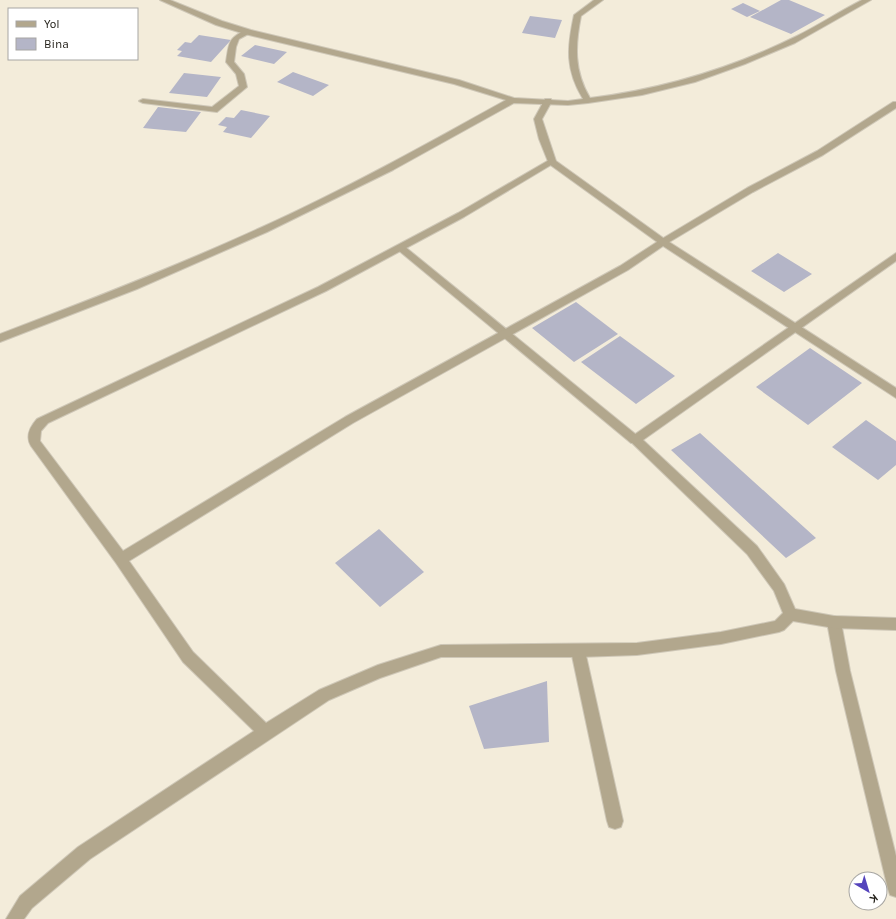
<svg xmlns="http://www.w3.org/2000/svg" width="896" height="919" font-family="Karla,sans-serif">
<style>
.building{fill:#b4b5c7}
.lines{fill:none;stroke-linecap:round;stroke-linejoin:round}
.service-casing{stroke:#cec7b7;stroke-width:2}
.minor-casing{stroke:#cec7b7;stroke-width:2}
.tertiary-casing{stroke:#cec7b7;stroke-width:2}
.service{fill:#b2a78d;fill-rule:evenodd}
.minor{fill:#b2a78d;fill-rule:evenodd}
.tertiary{fill:#b2a78d;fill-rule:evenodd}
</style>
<rect width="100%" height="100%" fill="#f3ecda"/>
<!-- building -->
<path class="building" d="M781,0H789L825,15L791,34L750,17Z
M743,3L760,11L747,17L731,9Z
M530,16L562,20L555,38L522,33Z
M199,35L231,40L211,62L177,56L182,51L177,50L185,42L191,43Z
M255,45L287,52L274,64L241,56Z
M293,72L329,85L313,96L277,82Z
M184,73L221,77L207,97L169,93Z
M158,107L201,112L186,132L143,128Z
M241,110L270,116L251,138L223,132L227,127L218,125L226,117L234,118Z
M778,253L812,274L784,292L751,271Z
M576,302L618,334L574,362L532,328Z
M620,336L675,376L636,404L581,362Z
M810,348L862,383L808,425L756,387Z
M866,420L896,441V465L878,480L832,447Z
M700,433L816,538L786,558L671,450Z
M379,529L424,572L380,607L335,563Z
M547,681L549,742L484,749L469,706Z"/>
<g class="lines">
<!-- service casing -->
<g class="service-casing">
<path id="service" d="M245,30L252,32L239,39L236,47L234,62L244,74L247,87L217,112L143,103L139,101L143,99L212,107L239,86L236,74L226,62C229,43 228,39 245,30Z
M401,245L404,246L639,437L641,440L639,443H631L398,250L396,248Z
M834,616L839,618L841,622L850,671L896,856V897L890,895L888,889L836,671L827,622L829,618Z
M578,645L583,646L585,651L623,821L621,827L615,829L609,827L607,821L571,651L573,646Z"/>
</g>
<!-- minor casing -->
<g class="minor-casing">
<path id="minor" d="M160,0H170L222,21L251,30L459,80L514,98L568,101L583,99C565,69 567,48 574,15L594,0H603L581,16C575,46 574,71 590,98C663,89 732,68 797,36C819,25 840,11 862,0H871L795,43L745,64L695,82L642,95L588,103L568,105L514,103L393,170L267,232L137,289L0,342V334C87,301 175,267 260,228C344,190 425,145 506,100L454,84L245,34L216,25Z
M893,102H896V108L823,155L753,192L666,244L628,270L353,423L129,561L193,652L266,723L319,690L378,665L441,645L637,643L721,632L775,621L783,613L774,591L747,554L629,440L631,437L896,253V261L643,440L757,546L784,584L795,609L834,616L896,618V630L834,628L793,621L784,630L779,632L721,644L637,655L578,657H441L380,678L329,700L90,859L32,908L24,919H6L20,896L78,847L254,731L183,662L116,563L31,446C25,436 30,427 37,419L318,287L458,213L549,160H555L556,162L464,217L326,291L48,423L41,431L40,441L123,551L345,417L620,266L660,240L747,188L817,151Z"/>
</g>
<!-- tertiary casing -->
<g class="tertiary-casing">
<path id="tertiary" d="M545,99H551L552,101L542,119L556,161L666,240L896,388V398L660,244L549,164L539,139L534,119Z"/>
</g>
<!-- service -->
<use href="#service" class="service"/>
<!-- minor -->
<use href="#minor" class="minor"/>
<!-- tertiary -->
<use href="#tertiary" class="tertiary"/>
</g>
<!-- legend -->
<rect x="8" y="8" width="130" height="52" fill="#ffffff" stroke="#a7a6a3"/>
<rect x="16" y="21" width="20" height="6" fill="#b2a78d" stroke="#a7a6a3"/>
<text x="44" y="28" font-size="12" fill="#232019">Yol</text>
<rect x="16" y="38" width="20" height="12" fill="#b4b5c7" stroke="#a7a6a3"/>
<text x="44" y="48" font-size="12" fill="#232019">Bina</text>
<!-- north arrow -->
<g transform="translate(868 891) rotate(142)"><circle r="19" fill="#ffffff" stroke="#a7a6a3"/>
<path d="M0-3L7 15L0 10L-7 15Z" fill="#5544bc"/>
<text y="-6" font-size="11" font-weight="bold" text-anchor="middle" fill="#232019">K</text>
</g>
</svg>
